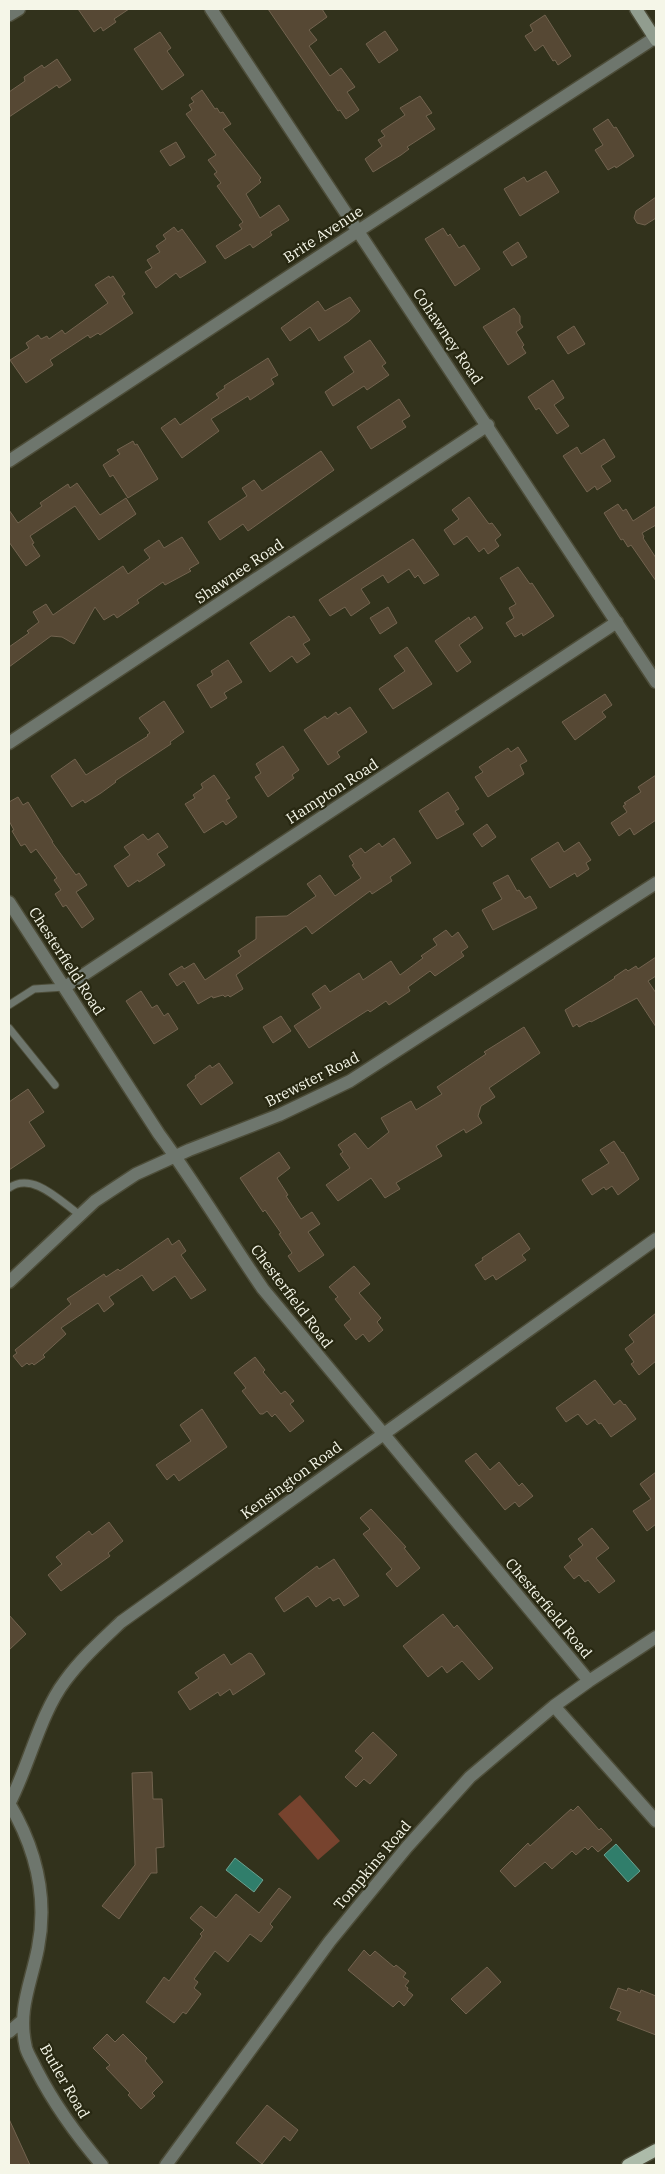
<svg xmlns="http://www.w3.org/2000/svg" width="665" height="2174" font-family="'IBM Plex Serif',serif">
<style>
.green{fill:#77432e}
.water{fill:#307e6b;stroke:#6ba290}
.building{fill:#564834;stroke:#72634f}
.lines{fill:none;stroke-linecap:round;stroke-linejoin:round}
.lane-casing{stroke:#4d4d39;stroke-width:9}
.street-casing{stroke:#4d4d39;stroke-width:15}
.secondary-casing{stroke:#4d4d39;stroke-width:15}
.primary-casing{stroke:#4d4d39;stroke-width:15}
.lane{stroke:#6e766d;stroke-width:7}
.street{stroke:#6e766d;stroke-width:12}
.secondary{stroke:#919d8f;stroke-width:12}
.primary{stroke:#acbba9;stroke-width:12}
.labels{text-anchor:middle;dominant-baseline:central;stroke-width:4.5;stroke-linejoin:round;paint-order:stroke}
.street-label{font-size:15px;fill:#f5f6e8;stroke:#282812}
</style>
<rect width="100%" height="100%" fill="#32321c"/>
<!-- green -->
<path class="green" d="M300,1795L340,1841L318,1860L278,1814Z"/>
<!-- water -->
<path class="water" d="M616,1844L640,1871L628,1882L604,1855Z
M235,1858L263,1880L254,1892L226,1870Z"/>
<!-- building -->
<path class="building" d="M78,9H129L114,19L116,22L103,31L101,27L94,32Z
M268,9H322L327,17L309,30L317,40L309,46L330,76L341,68L355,87L347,92L359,110L346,119L340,110L338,111Z
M545,15L571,56L558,65L555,60L553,61L543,45L535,51L525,36L533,31L530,25Z
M385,31L398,50L379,63L366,44Z
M160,32L171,48L167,51L184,75L162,90L134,49Z
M57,59L71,80L59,88L57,85L9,117V92L25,81L24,77L42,65L44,68Z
M202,90L215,109L217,108L220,113L223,112L231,124L223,129L261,178L259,180L261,182L246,194L260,218L279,205L289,220L270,232L272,235L253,248L250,244L225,259L216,246L242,229L239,225L243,222L217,186L221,183L214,174L217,172L208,160L216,155L186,114L192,110L189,105L194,102L191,98Z
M420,96L432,113L426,116L435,129L407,147L409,149L401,155L373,172L365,159L382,146L378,140L385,136L381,131L405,115L400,108Z
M608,119L614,128L616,127L634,156L616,168L615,166L608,170L595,150L603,145L593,129Z
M176,142L185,157L170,166L160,151Z
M546,171L559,192L520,216L504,189L524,177L527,182Z
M656,197V218L645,225L637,223L634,218L636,211Z
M174,227L178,232L182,229L206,262L180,278L176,273L156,288L145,272L152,268L147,260L160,252L156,246L166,239L163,235Z
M443,228L448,236L450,234L459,248L464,245L480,269L455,286L425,239Z
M518,242L527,257L512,266L503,252Z
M109,276L110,278L113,276L125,294L122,296L133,313L100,335L98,333L90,338L88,335L50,360L53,365L26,383L10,360L29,348L26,343L38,335L41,339L47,336L49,339L62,330L65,334L108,303L95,285Z
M350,297L360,311L349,321L319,341L310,327L290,341L281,328L318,301L325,311Z
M514,308L520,316V323L523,327L516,332L524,345L522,347L526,353L508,365L483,327Z
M574,326L585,344L568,354L557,337Z
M370,340L386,363L382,366L389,375L367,390L364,386L333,406L325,392L354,372L344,357Z
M268,358L278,375L271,379L274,384L250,400L248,396L211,419L219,431L182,458L161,428L175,418L180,425L219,398L216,394L225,388L224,386Z
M553,380L564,398L554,405L569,426L557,434L539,408L536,410L528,397Z
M399,399L410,416L402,421L406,427L371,449L357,427Z
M604,439L615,457L601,466L611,481L597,490L595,486L587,492L563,456L577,447L581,454Z
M133,441L135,445L137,444L158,479L128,498L113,475L110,477L103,465L120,454L117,450Z
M321,451L334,470L248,531L243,524L220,540L208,522L247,496L242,488L254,480L262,491Z
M77,483L100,515L126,498L136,514L99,540L75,506L30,536L34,543L32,544L40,556L26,566L9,542V510L18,523L42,506L40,503L68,484L70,488Z
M469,497L489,524L492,523L501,535L495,540L499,546L488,554L484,548L479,552L467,536L454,545L444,530L459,519L452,510Z
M618,504L623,511L626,509L633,521L656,506V525L642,533L644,537L643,538L656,558V581L631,545L628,547L623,539L621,540L604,513Z
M182,537L199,563L189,569L191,571L165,585L163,582L137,600L139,603L117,618L114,614L104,620L95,607L74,644L62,637L51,636L9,667V647L29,633L27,631L39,622L33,612L46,604L53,615L123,566L128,574L150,558L144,550L159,540L164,548Z
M413,539L439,575L424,584L418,575L415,578L409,569L388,583L383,575L361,589L370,603L351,616L345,607L330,616L319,600Z
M518,567L530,584L532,583L554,616L523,636L522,633L515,637L506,623L514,618L509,608L516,604L500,578Z
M388,607L397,623L380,634L370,618Z
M289,616L291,618L294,616L310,640L303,644L310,654L297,663L292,656L270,672L250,643Z
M475,616L483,628L459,645L471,662L457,672L435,641L469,617L470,620Z
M407,647L432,684L393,709L379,689L405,671L394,656Z
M228,660L242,682L224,693L227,698L211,708L197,685L213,675L211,671Z
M605,694L612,705L602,712L606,717L575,740L562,722Z
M164,701L184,732L170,742L171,744L115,781L116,782L101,793L85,803L83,800L72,807L51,776L75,759L86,775L148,736L147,735L150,733L139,718Z
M350,707L367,732L337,752L340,757L328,765L304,730L325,716L327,719L336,712L338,715Z
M283,746L299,770L292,775L294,778L268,797L255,777L261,773L256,764Z
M518,747L527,761L520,765L524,774L488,797L475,777L483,772L479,767L508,748L511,752Z
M214,775L230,798L226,800L237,817L226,825L223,821L204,833L185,804L195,798L193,795L203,788L201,784Z
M656,775V820L634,835L630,828L619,836L611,823L627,812L623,806L626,804L624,803L641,792L638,787Z
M448,792L459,809L455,811L464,824L437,839L419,811Z
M18,797L23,805L28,802L53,842H52L76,875L79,873L87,885L76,892L94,919L82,928L66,905L63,907L55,894L61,890L54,880L57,878L36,849L31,853L25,844L21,846L12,831L14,830L9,821V802Z
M487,824L496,837L482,847L473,834Z
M158,833L168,847L157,854L165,865L139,882L138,880L128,887L114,866L130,855L124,847L143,834L148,840Z
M394,838L411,863L390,877L392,881L372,894L370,891L312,934L306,926L236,975L243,989L230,997L228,995L225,997L223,995L213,998L212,996L198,1004L184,981L177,986L169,974L182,966L184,969L194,963L205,980L241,956L238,951L256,939V917L287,916L316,896L307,884L320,875L335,896L361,878L352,865L354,864L349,856L361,848L365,853L379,843L382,847Z
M558,842L564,852L579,842L591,860L586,863L589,869L577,877L575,873L550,888L531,859Z
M508,875L517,891L519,890L525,899L530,896L537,908L493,930L482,910L502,899L493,883Z
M446,930L452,937L458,932L468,947L461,952L464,956L435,976L430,971L408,987L410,991L389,1005L386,1001L370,1012L368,1010L309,1048L294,1026L321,1008L312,994L325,985L330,992L359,973L363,980L391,961L400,975L423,958L421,956L437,945L433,939Z
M656,957V976L648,981L656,993V1027L637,998L591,1022L590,1021L579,1027L577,1024L573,1027L565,1010L615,978L614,977L626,969L628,971L636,966L638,969Z
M141,991L152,1008L157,1005L164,1016L168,1013L178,1029L154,1044L126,1001Z
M281,1016L291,1031L273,1043L263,1027Z
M524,1027L540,1053L489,1088L495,1097L481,1106L478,1116L482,1123L466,1133L464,1129L436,1146L442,1156L396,1183L400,1189L385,1198L371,1178L338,1201L326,1185L350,1168L340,1154L343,1152L338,1145L355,1133L368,1149L389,1132L381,1118L411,1101L416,1110L442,1094L437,1087L486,1054L484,1052Z
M219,1063L233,1083L201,1105L187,1085L196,1078L195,1076L210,1065L212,1068Z
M28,1089L44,1112L29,1122L45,1146L9,1170V1102Z
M614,1141L622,1153L623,1152L639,1179L618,1195L612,1186L606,1190L604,1187L592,1195L582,1180L609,1163L600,1150Z
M279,1152L290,1168L277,1178L288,1195L286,1196L301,1219L312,1212L320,1224L308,1232L324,1255L299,1272L288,1256L292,1253L279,1234L281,1233L265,1210L263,1212L240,1178Z
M519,1233L530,1249L522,1255L526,1260L496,1280L493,1275L485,1280L475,1265L483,1260L482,1258Z
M168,1238L172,1245L179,1240L186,1251L181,1255L206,1290L191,1299L175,1276L153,1291L142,1275L109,1297L114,1304L104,1312L98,1303L61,1328L66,1334L43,1355L45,1357L34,1365L32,1363L29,1365L27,1363L22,1367L13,1356L17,1353L15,1350L71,1304L67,1299L104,1274L106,1277L118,1269L120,1271Z
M354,1266L370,1284L359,1293L381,1318L377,1322L383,1330L369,1342L363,1334L356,1340L344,1325L351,1319L335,1299L338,1297L329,1287Z
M656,1313V1361L639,1375L631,1364L634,1362L625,1349L634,1342L629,1335Z
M255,1357L265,1370L263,1372L281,1394L285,1391L294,1401L290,1404L304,1421L290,1432L275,1414L272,1417L267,1411L263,1414H260L242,1391L246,1388L234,1373Z
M595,1380L614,1405L620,1400L624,1405L625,1404L636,1419L611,1437L601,1423L599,1424L595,1419L587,1425L578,1414L566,1422L556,1408Z
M202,1409L227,1447L179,1481L174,1474L167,1480L156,1465L191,1441L180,1425Z
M476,1453L490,1470L499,1462L519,1486L522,1483L533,1496L519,1507L515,1502L505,1510L465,1461Z
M656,1472V1524L647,1531L633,1511L651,1499L640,1484Z
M371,1509L406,1547L404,1548L420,1568L397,1587L386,1574L392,1569L363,1534L370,1529L360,1518Z
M109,1522L123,1541L108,1553L110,1556L61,1591L48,1575L62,1564L56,1557L89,1531L92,1535Z
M592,1528L609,1548L596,1558L615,1581L599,1593L588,1580L585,1582L579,1575L574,1579L564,1567L572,1560L569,1556L583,1545L578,1539Z
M334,1559L359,1596L344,1606L339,1598L333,1601L330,1597L316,1607L308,1596L284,1612L275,1598L317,1566L319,1569Z
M443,1614L454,1628L457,1625L493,1668L479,1680L462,1661L447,1673L442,1666L428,1677L403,1646Z
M9,1615L26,1634L9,1650Z
M249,1653L252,1654L265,1674L233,1695L230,1689L220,1696L218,1692L190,1710L178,1692L199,1678L195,1673L224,1654L231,1665Z
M373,1732L397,1755L370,1784L364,1779L356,1787L345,1777L363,1758L355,1751Z
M152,1772L153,1799H162L164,1847L156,1848L157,1873H151L119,1919L102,1906L135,1865L132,1773Z
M578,1806L599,1830L601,1828L612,1840L598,1852L592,1846L588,1850L585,1847L576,1855L572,1851L552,1869L545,1862L515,1887L500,1871L528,1843L530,1846L571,1809L573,1811Z
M279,1888L291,1897L270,1924L273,1927L261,1942L250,1934L228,1962L215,1951L194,1979L198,1982L194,1988L201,1994L186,2014L183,2012L174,2023L146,2002L164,1977L169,1981L202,1936L200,1934L204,1930L190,1918L201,1906L216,1918L236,1894L259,1913Z
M364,1950L370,1956L375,1951L394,1967L396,1965L406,1973L403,1977L409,1981L405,1986L408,1988L407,1990L413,1995L404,2006L399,2001L393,2007L348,1970Z
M487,1967L501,1982L466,2014L451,1999Z
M618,1988L627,1991L628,1988L640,1993L641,1990L656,1996V2035L617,2020L621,2012L610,2008Z
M107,2034L115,2042L123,2034L147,2058L145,2061L163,2082L152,2093L155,2096L141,2109L128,2095L130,2093L106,2068L110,2065L93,2048Z
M267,2105L298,2130L290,2141L284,2136L262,2164L236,2143Z
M9,2119L30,2165H9Z"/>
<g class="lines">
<!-- lane casing -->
<g class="lane-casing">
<path id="lane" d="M9,1005L34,989L65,987
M9,1028L55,1085
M9,1188C33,1171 61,1202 80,1215"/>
</g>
<!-- street casing -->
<g class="street-casing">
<path id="street" d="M211,9L656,682
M9,15L19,9
M9,461L358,231L656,37
M9,743L488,425
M9,902L159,1134C196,1184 228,1238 263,1289L589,1681
M65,987L617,622
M9,1282L95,1201L136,1174L189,1150L279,1115L350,1081L656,883
M554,1706L656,1821
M9,1803C35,1847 48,1897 38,1948C31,1984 17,2010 26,2048C28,2055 33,2062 36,2069C54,2104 77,2136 102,2165
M9,1804C29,1766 40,1714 65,1681C81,1659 102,1640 121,1622L656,1239
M9,2032L23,2020
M166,2165L330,1941L407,1847L470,1777L554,1706L589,1681L656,1637"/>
</g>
<!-- secondary casing -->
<g class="secondary-casing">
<path id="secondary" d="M636,9L656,40"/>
</g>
<!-- primary casing -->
<g class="primary-casing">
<path id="primary" d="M628,2165L656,2150"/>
</g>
<!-- lane -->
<use href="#lane" class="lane"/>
<!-- street -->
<use href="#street" class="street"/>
<!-- secondary -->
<use href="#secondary" class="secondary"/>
<!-- primary -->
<use href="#primary" class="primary"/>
</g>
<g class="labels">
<!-- street labels -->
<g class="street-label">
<text transform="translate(323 234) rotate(-33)">Brite Avenue</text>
<text transform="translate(448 336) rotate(56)">Cohawney Road</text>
<text transform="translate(239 571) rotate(-34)">Shawnee Road</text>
<text transform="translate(332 791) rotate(-33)">Hampton Road</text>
<text transform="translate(67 961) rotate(57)">Chesterfield Road</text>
<text transform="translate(312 1079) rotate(-27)">Brewster Road</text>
<text transform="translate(292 1296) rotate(53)">Chesterfield Road</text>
<text transform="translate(291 1480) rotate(-36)">Kensington Road</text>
<text transform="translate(549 1608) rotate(50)">Chesterfield Road</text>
<text transform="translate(372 1865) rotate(-50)">Tompkins Road</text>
<text transform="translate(65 2081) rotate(60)">Butler Road</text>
</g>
</g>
<!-- border -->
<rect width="665" height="2174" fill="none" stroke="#f5f6e8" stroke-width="20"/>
</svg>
